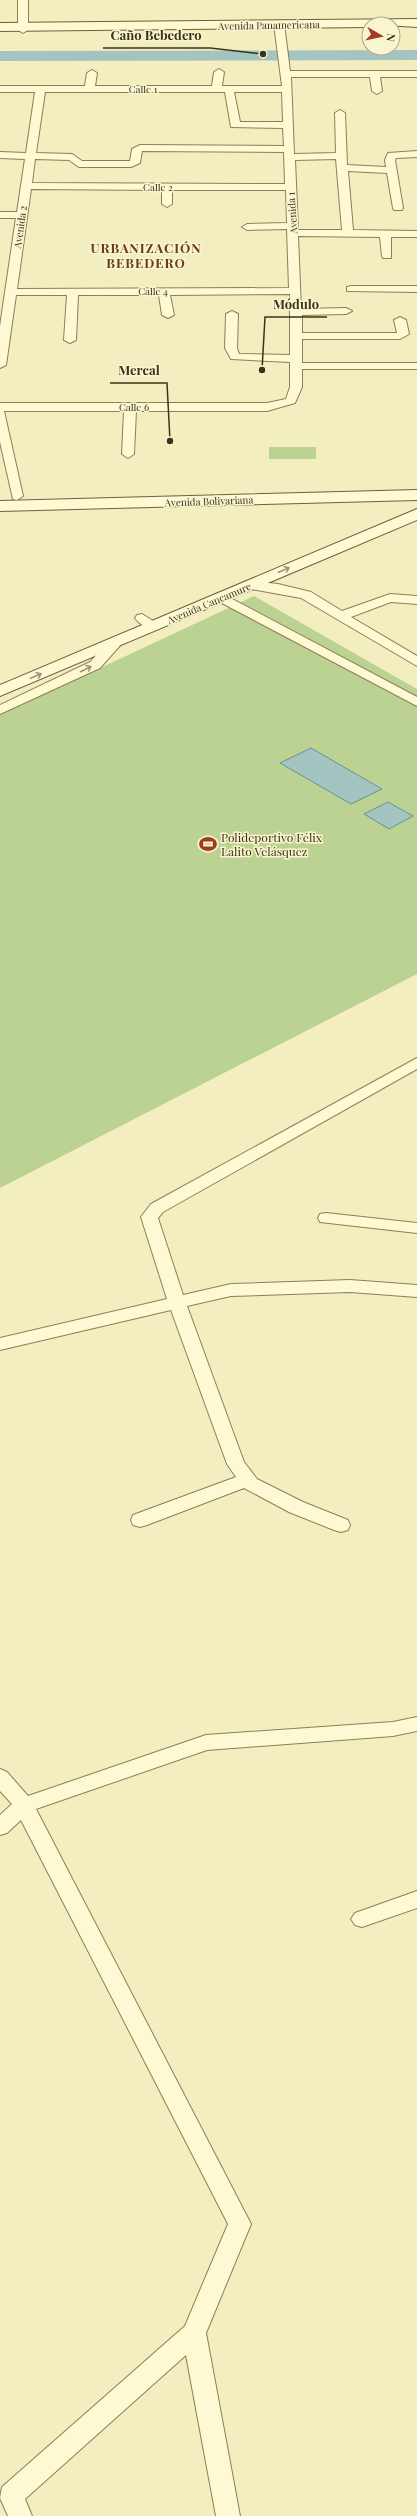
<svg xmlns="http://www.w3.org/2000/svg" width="417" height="2516" font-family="'Playfair Display',serif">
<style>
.green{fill:#bcd292}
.water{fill:#a3c4c1;stroke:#689392}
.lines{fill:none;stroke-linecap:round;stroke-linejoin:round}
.river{fill:#a3c4c1;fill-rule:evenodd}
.street-casing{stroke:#8d7f55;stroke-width:2}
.secondary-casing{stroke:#6f6038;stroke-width:2}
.street{fill:#fcf9d3;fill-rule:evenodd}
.secondary{fill:#fcf9d3;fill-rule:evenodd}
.oneway{stroke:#9c9677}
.labels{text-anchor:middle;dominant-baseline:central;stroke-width:3;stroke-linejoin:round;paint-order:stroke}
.far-street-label{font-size:10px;fill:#3b321b;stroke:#f9f6cf}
.poi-label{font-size:12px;fill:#3b321b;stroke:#f9f6cf;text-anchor:start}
.far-district-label{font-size:13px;font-weight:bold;letter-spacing:1px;fill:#6c3b16;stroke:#f9f6cf}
.leader{fill:none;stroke:#3b321b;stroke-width:1.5}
.callout-dot{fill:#3b321b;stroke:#f9f6cf;stroke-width:1.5}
.callout-label{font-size:13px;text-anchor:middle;font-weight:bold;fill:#3b321b;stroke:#f9f6cf;stroke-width:3;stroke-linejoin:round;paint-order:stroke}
</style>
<rect width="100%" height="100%" fill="#f3eebf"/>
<!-- green -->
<path class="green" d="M269,447H316V459H269Z
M254,596L417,689V974L0,1188V715Z"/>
<!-- water -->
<path class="water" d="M311,748L382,789L351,804L280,763Z
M388,802L413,816L389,829L364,814Z"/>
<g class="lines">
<!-- river -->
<path class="river" d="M417,50V60L0,61V51Z"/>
<!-- street casing -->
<g class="street-casing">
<path id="street" d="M18,0H28V30L23,33L18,30Z
M279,21L284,24L290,71H417V77H380L382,91L377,94L372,91L370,77H291L294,154L336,153L335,113L340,110L345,113L347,165L386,167L385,160L388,153L417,151V157L396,158L395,160L403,208L402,210H394L393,208L387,173L348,171L353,230L417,231V237H391V258H383L382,256L380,237L298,236L301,309L346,308L352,311L346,314L302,315V333H397L394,320L400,317L406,320L409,334L400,339H302V363H417V369H302V387L295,403L267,411H136L134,454L128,458L122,454L124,411H4L23,496L17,500L13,499L0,442V403H267L286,399L290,387V362L231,359L225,348L226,314L232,311L238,314L237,348L239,354L290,355V294L170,295L174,315L168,318L162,315L159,295H78L76,340L70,343L64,340L67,295H16L6,365L0,368V326L16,218H0V212H17L25,159L0,158V152L26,153L35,92H0V86H85L87,73L92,70L97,73L95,86H212L214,72L219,69L224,72L222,86H282L274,24ZM45,92H225L231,127L283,128L284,146L140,145L132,149L130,161H82L72,154L36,153ZM234,92H282L283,122H240ZM142,151L284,152L285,184L32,183L35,159L69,160L79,167H131L140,163ZM336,159L342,230H298L295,160ZM31,189L162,190V204L167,207L172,204V190H286L287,223L247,224L242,227L247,230L287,229L289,288L17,289Z
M351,286H417V292L347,291V287Z
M250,581L278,584L311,592L342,611L390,594L417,596V604L391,602L351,617L417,656V666L301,598L245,588L244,585L245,582Z
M221,593L417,697V706L216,600L215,597Z
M142,614L161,626L159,629C150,631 140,625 135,618L137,615Z
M117,637L124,641L100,668L0,714V705L90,662L112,638Z
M417,1058V1069L163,1212L158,1218L183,1295L231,1284L350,1280L417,1285V1297L350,1292L231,1296L187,1306L244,1462L257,1479L303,1502L348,1520L350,1525L348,1530L341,1532L334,1530L289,1512L244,1488L147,1525L140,1527L133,1525L131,1520L133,1515L236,1477L227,1464L171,1310L0,1350V1338L167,1299L141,1217L151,1204Z
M326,1213L417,1223V1233L320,1222L318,1218L320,1214Z
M417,1717V1731L393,1736L207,1750L36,1809L251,2224L206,2333L240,2516H216L186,2355L25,2499L32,2516H8L0,2498L2,2487L185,2326L228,2224L21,1820L7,1833L0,1835V1815L12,1804L0,1791V1769L7,1772L28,1796L206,1735L393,1722Z
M417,1891V1908L362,1927L355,1925L351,1919L355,1913Z"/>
</g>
<!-- secondary casing -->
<g class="secondary-casing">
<path id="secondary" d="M417,19V27L369,24V27L0,31V23Z
M417,490V500L0,511V501Z
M417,509V520L0,696V685Z"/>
</g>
<!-- street -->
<use href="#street" class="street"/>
<!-- secondary -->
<use href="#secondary" class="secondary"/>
</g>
<!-- one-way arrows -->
<defs><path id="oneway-shaft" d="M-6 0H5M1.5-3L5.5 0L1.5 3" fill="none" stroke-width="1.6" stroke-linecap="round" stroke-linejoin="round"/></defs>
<g class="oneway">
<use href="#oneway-shaft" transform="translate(284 570) rotate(-23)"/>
<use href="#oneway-shaft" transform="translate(86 669) rotate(-27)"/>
<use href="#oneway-shaft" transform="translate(36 676) rotate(-23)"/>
</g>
<!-- icons -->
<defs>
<g id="stadium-bare" transform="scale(1.38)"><path d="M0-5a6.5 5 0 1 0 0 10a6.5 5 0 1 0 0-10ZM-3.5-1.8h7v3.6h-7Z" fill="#a33b1f" stroke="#f9f6cf" stroke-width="2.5" paint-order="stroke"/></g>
</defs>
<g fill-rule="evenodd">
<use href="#stadium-bare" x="208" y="844"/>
</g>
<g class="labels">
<!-- far-street labels -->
<g class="far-street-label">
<text transform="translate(269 25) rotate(-1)">Avenida Panamericana</text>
<text x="143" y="89">Calle 1</text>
<text x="158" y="187">Calle 2</text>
<text transform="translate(292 213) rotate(-94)">Avenida 1</text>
<text transform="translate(20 227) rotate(-82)">Avenida 2</text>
<text x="153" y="291">Calle 4</text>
<text x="134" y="407">Calle 6</text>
<text transform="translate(209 501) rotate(-2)">Avenida Bolivariana</text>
<text transform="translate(209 603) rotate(-23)">Avenida Cancamure</text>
</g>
<!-- poi labels -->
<g class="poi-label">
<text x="221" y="837">Polideportivo Félix<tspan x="221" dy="14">Lalito Velásquez</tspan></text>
</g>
<!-- far-district labels -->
<g class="far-district-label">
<text x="146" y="247">URBANIZACIÓN<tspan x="146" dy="15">BEBEDERO</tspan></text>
</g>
</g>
<!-- callouts -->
<path class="leader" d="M263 54L210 48H103M262 370L265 317H327M170 441L167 383H110"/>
<g class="callout-dot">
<circle cx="263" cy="54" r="4"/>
<circle cx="262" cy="370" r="4"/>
<circle cx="170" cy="441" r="4"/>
</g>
<g class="callout-label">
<text x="156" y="40">Caño Bebedero</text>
<text x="296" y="309">Módulo</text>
<text x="139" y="375">Mercal</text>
</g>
<!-- north arrow -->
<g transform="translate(381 36) rotate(99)"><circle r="19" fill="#f9f6cf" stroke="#ada887"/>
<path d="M0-3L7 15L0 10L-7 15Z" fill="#a33b1f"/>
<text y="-6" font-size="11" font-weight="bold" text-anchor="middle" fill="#3b321b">N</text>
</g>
</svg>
